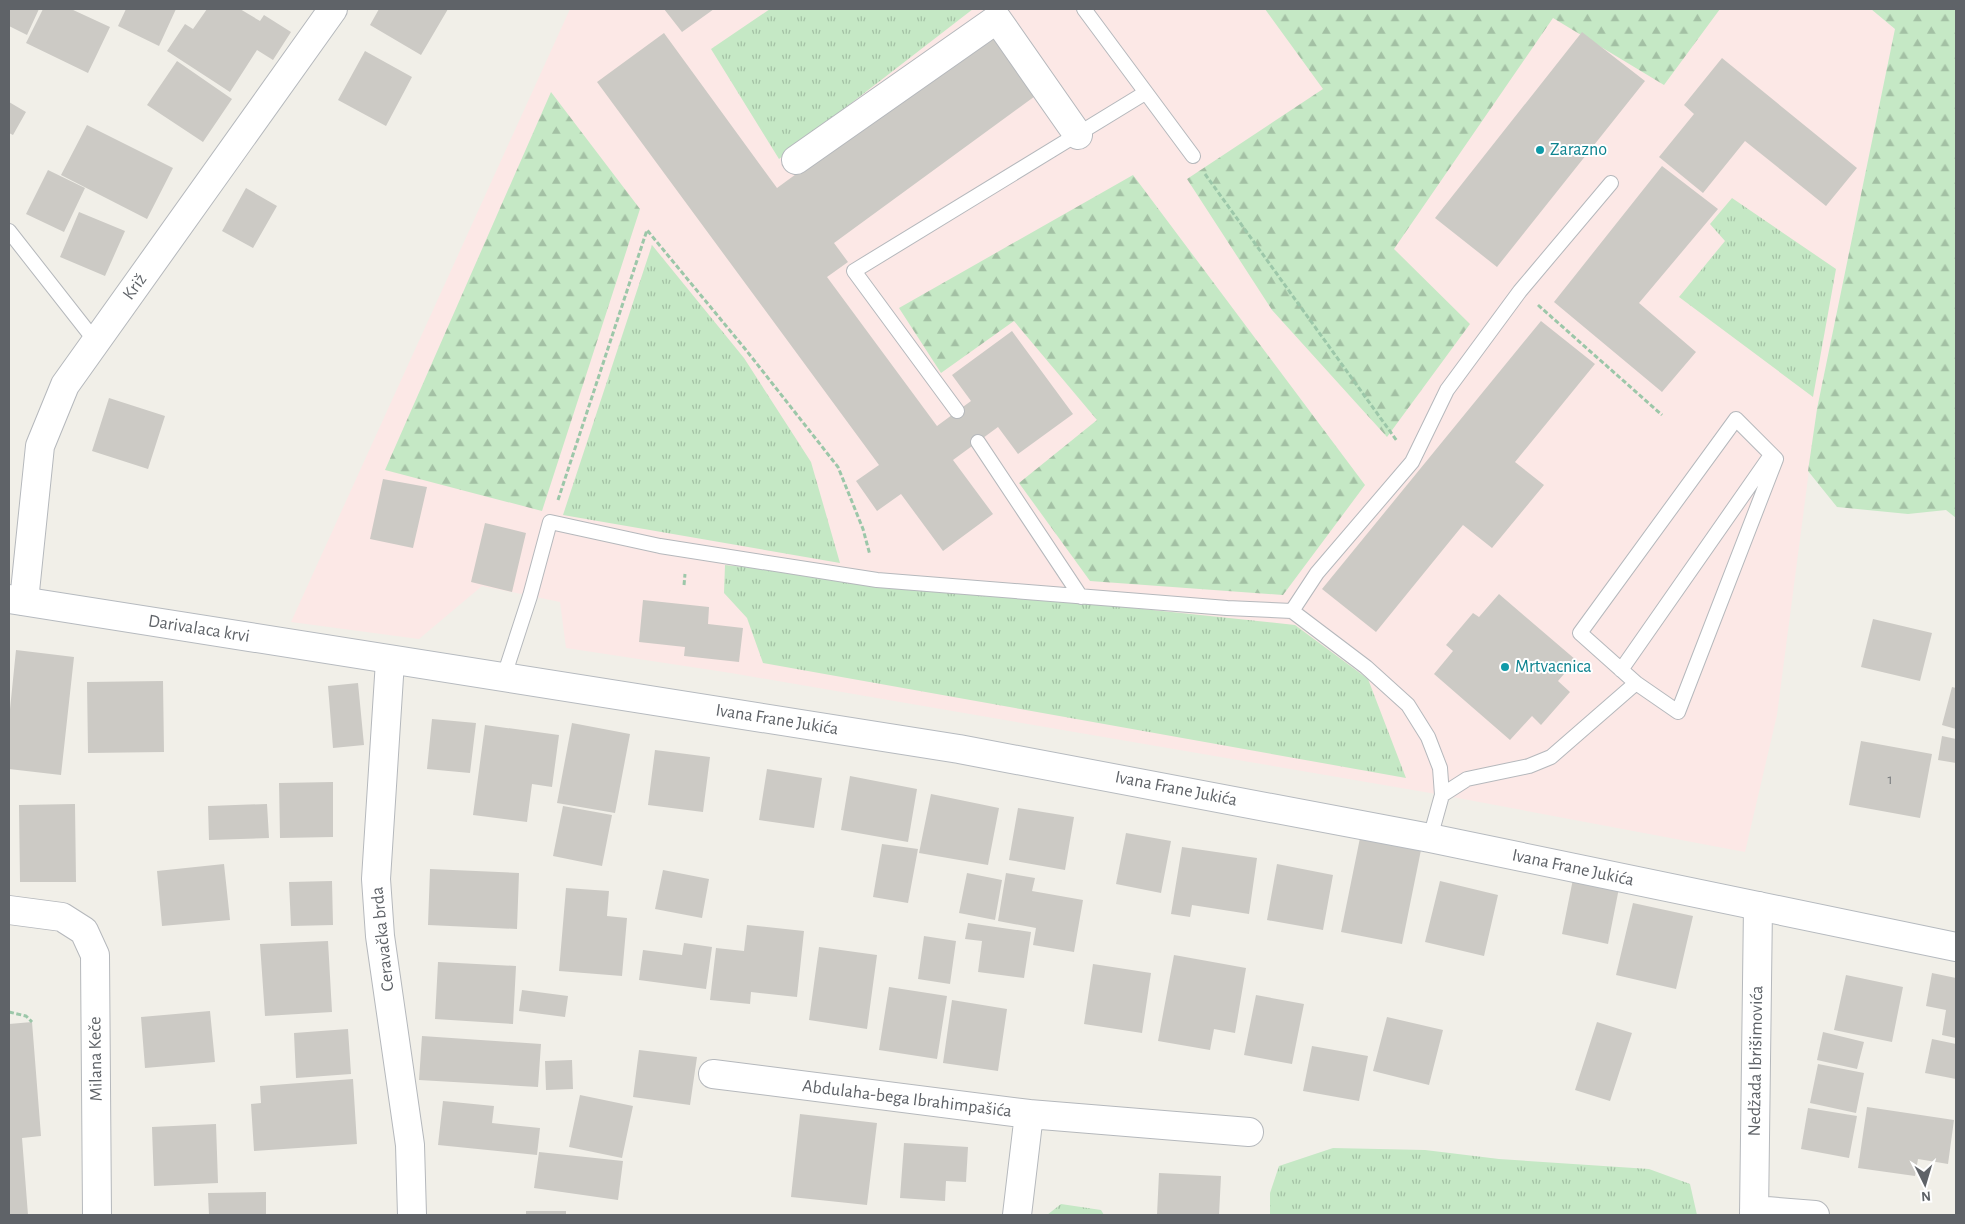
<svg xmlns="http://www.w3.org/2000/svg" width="1965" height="1224" font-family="'Alegreya Sans',sans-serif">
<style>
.medical{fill:#fce8e6}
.grass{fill:url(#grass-tufts)}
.forest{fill:url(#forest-firs)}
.building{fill:#cccac5}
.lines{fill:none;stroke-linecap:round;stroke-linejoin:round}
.lane-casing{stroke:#b5b8bc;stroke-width:16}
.street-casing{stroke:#b5b8bc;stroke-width:30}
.secondary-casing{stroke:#b6babf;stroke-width:30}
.path{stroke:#9cc7a9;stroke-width:3;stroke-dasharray:5 2.5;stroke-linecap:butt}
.lane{stroke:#fff;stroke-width:14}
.street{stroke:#fff;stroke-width:28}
.secondary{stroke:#fff;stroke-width:28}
.culture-dot{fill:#0f9aa8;stroke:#fff;stroke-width:2}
.labels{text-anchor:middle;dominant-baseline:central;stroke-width:4;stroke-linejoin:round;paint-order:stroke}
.number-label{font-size:15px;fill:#7a7d7f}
.culture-label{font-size:18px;fill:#0d838f;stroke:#fff;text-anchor:start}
.street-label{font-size:18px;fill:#5f6368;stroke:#fff}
</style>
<defs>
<pattern id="grass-tufts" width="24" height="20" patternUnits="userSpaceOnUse" patternTransform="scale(1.25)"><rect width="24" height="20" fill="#c5e8c5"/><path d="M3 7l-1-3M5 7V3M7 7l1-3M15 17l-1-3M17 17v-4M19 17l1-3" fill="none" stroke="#a3c0a4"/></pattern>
<pattern id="forest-firs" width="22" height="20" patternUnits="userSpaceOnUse" patternTransform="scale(1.25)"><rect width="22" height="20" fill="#c5e8c5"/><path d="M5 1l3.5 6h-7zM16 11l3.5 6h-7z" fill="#a3c0a4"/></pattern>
</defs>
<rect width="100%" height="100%" fill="#f1efe8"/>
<!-- medical -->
<path class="medical" d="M570,9H1871L1895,29L1817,409L1777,715L1745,852L1442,795L731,673L566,648L560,602L482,586L419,639L291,622Z"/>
<!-- grass -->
<path class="grass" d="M770,9H973L779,159L711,49Z
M1732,198L1836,269L1813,397L1679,297L1725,241L1710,224Z
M652,245L744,358L811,462L840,563L563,515Z
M725,565L1295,625L1368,679L1406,778L763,663L747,618L724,593Z
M1333,1148L1425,1150L1499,1159L1649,1169L1690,1184L1697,1215H1270V1193L1279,1166Z
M1061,1204L1101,1210L1104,1215H1047Z"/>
<!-- forest -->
<path class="forest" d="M1265,9H1720L1664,85L1553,18L1394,249L1470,324L1387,437L1272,310L1187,179L1323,89Z
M1871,9H1956V518L1946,510L1908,514L1837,507L1808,471L1817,409L1895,29Z
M551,92L640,209L542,511L385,470Z
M1133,175L1365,485L1283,595L1090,581L1019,483L1097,420L1014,321L941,373L899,308Z"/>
<!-- building -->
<path class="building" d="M9,9H39L27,35L9,26Z
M43,9H71L110,27L88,73L26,43Z
M126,9H176L159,46L118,26Z
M207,9H240L260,21L264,15L291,32L273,60L257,50L230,92L167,51L185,24L193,29Z
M379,9H448L421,55L370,25Z
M664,9H714L682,32Z
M996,28L1042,91L834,243L848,262L827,277L937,426L971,401L952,375L1012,331L1073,414L1018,454L998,427L953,460L993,514L943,551L901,494L877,511L856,481L879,465L597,82L664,33L777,188Z
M1582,32L1645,81L1497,267L1435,218Z
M365,51L412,77L386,126L338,100Z
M1722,58L1857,168L1826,206L1745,141L1703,193L1659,157L1694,114L1684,105Z
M177,61L232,99L203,142L147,105Z
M9,102L26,112L13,135L9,133Z
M87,125L173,168L147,219L61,175Z
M1662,166L1718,209L1639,303L1696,352L1662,392L1554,302Z
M48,170L85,188L64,232L26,214Z
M246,188L277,206L253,248L222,231Z
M79,212L125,231L105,276L60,257Z
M1541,321L1595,364L1515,462L1544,485L1492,548L1463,525L1376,632L1322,589Z
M109,398L165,416L148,469L92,451Z
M383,479L427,487L413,548L370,539Z
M485,523L526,533L512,592L471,582Z
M1499,594L1576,660L1558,681L1570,692L1541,725L1532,716L1510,740L1434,674L1453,651L1446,645L1473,613L1479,617Z
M643,600L709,607L708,624L743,628L739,662L684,656L685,647L639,642Z
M1873,619L1932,633L1920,681L1861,667Z
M16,650L74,657L61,775L9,769V719Z
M163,681L164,752L88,753L87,682Z
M358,683L364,745L333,748L328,686Z
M1952,687L1956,688V729L1942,725Z
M432,719L476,723L470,773L427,769Z
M572,723L630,734L615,813L557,803Z
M485,725L559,735L552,787L532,784L527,822L473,815Z
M1942,736L1956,739V763L1938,760Z
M1861,741L1932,754L1920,818L1849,805Z
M655,750L710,757L703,812L648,805Z
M767,769L822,778L814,828L759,820Z
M850,776L917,789L908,842L841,830Z
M333,782V837L280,838L279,783Z
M931,794L999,808L988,865L919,853Z
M75,804L76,882H20L19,805Z
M267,804L269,838L209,840L208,806Z
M563,806L612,815L602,866L553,856Z
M1018,808L1074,817L1065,870L1009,860Z
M1126,833L1171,841L1161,893L1116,884Z
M1361,833L1422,845L1402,944L1341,932Z
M882,844L918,849L908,903L873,897Z
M1182,847L1257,858L1249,914L1192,905L1190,917L1171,914Z
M224,864L230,920L162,926L157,871Z
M1277,864L1333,875L1323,930L1267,920Z
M430,869L519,873L517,929L428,925Z
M663,870L709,879L702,918L655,909Z
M967,873L1002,880L995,920L959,913Z
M1006,873L1035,878L1032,891L1083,900L1074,952L1033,945L1036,928L998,921Z
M1573,879L1619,888L1608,944L1562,934Z
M332,881L333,925L291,926L289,882Z
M1440,881L1498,895L1484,956L1425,942Z
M566,888L609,891L607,916L627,918L622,976L559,971Z
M1633,903L1693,916L1676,989L1616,975Z
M968,923L1031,932L1024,978L978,972L982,941L965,939Z
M747,925L804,931L797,997L751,992L750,1004L710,1000L716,948L744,951Z
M924,936L956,941L950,984L918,979Z
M328,941L332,1012L265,1016L260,944Z
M684,943L712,947L706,989L639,980L643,950L682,955Z
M819,947L877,955L867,1029L809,1020Z
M1174,955L1246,968L1235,1033L1214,1029L1210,1050L1158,1041Z
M438,962L516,966L513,1024L435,1019Z
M1093,964L1151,973L1142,1033L1084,1024Z
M1932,973L1956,978V1038L1942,1035L1946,1010L1926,1006Z
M1846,975L1903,987L1892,1042L1834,1030Z
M889,987L947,996L937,1059L879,1050Z
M522,990L568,996L565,1017L519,1011Z
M1256,995L1304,1004L1292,1064L1244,1055Z
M952,1000L1007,1009L998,1071L943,1063Z
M210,1011L215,1062L145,1068L141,1017Z
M1387,1017L1443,1030L1429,1085L1373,1071Z
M32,1022L41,1136L22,1138L28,1215H9V1024Z
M1597,1022L1632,1033L1610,1101L1575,1090Z
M348,1029L351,1074L296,1078L294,1033Z
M1823,1032L1864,1042L1857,1069L1817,1060Z
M422,1036L541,1044L538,1087L419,1080Z
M1932,1039L1956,1044V1079L1925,1073Z
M1312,1046L1368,1056L1359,1101L1303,1091Z
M639,1050L697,1057L690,1105L633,1097Z
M572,1060L573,1089L546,1090L545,1061Z
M1818,1064L1864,1073L1856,1113L1810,1103Z
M353,1079L357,1144L254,1151L251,1104L261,1103L260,1086Z
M580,1095L633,1106L622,1158L569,1147Z
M443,1101L494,1106L492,1123L540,1128L537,1155L438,1145Z
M1867,1107L1954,1120L1948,1164L1918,1159L1915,1176L1858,1168Z
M1808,1108L1857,1116L1849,1158L1801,1149Z
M800,1114L877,1123L867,1205L791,1197Z
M216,1124L218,1183L154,1186L152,1127Z
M904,1143L968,1147L966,1182L946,1181L945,1201L900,1198Z
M539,1152L623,1161L618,1200L534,1188Z
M1159,1173L1221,1176L1219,1215H1157Z
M266,1192V1215H209L208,1193Z
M526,1211H566V1215H526Z"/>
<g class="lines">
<!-- lane casing -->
<g class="lane-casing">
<path id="lane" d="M1084,9L1193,156
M9,231L96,342
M957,411L854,271L1145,93
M978,442L1081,597
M1292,611L1317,573L1412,462L1447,390L1520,291L1611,183
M1621,670L1771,455
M504,676L530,596L550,522L660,546L877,580L1227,608L1292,611L1366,667L1408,705L1428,737L1440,768L1442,795
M1430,838L1442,795L1467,779L1529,766L1551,757L1636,683L1678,712L1776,459L1736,419L1580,633L1636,683"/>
</g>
<!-- street casing -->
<g class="street-casing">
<path id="street" d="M796,160L997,19L1078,135
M24,601L40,446L65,385L333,9
M390,661L376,879L380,936L410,1145L412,1215
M9,910L62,917L84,931L95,955L97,1215
M713,1074L1029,1114L1017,1215
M1029,1114L1249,1132
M1754,1210L1815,1215
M1754,1215L1758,906"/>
</g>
<!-- secondary casing -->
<g class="secondary-casing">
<path id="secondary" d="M9,599L959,749L1430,838L1956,947"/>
</g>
<!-- path -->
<path class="path" d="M1205,174L1397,441
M1538,305L1662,415
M558,500L647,230L746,350L838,467L863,529L870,555
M684,585L685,574
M9,1012L26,1016L32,1022"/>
<!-- lane -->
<use href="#lane" class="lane"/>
<!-- street -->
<use href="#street" class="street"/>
<!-- secondary -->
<use href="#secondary" class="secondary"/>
</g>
<!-- markers -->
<g class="culture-dot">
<circle cx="1540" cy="150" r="5"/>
<circle cx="1505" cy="667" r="5"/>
</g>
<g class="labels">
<!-- number labels -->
<g class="number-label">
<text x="1890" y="779">1</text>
</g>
<!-- culture labels -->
<g class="culture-label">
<text x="1550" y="150">Zarazno</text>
<text x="1515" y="667">Mrtvacnica</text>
</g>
<!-- street labels -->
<g class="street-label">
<text transform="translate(135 287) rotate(-54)">Križ</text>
<text transform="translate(199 629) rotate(9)">Darivalaca krvi</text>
<text transform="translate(777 720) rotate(9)">Ivana Frane Jukića</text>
<text transform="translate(1176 789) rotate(11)">Ivana Frane Jukića</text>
<text transform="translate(1573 868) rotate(12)">Ivana Frane Jukića</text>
<text transform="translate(383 939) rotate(-96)">Ceravačka brda</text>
<text transform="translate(96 1059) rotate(-91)">Milana Keče</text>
<text transform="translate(1756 1061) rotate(-89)">Nedžada Ibrišimovića</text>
<text transform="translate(907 1099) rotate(7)">Abdulaha-bega Ibrahimpašića</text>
</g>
</g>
<!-- border -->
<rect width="1965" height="1224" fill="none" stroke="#5f6368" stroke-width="20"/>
<!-- north arrow -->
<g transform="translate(1925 1184) rotate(175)" stroke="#ffffff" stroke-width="4" paint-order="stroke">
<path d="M0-4L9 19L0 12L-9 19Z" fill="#5f6368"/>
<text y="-8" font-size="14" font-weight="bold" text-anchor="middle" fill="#5f6368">N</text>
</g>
</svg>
